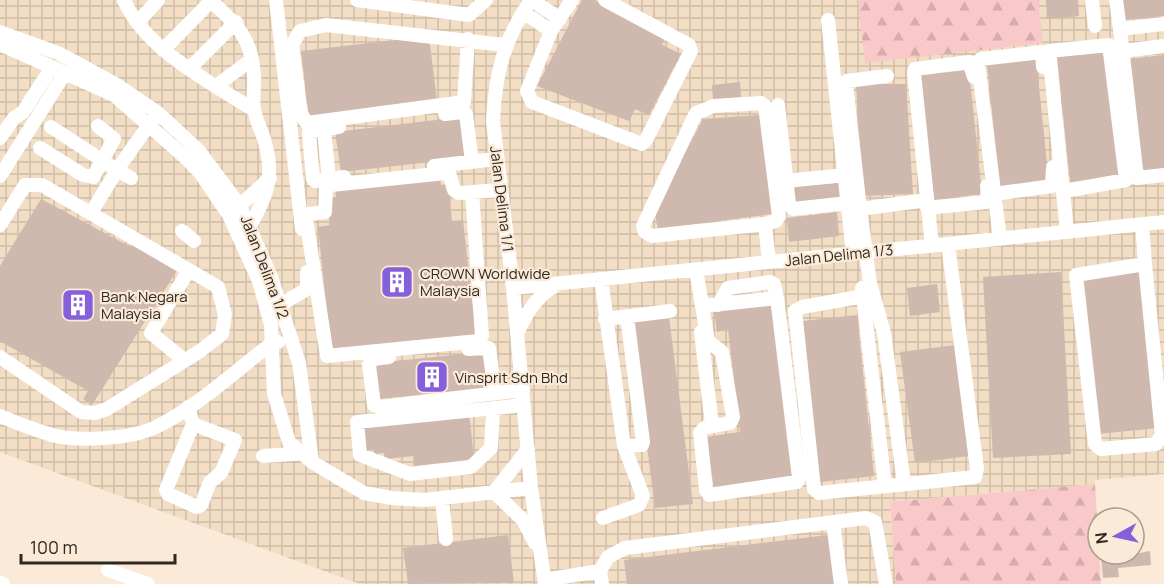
<svg xmlns="http://www.w3.org/2000/svg" width="1164" height="584" font-family="Manrope,sans-serif">
<style>
.industrial{fill:url(#industrial-grid)}
.forest{fill:url(#forest-firs)}
.building{fill:#cfb8ae}
.lines{fill:none;stroke-linecap:round;stroke-linejoin:round}
.minor{stroke:#fff;stroke-width:14}
.labels{text-anchor:middle;dominant-baseline:central;stroke-width:4.5;stroke-linejoin:round;paint-order:stroke}
.street-label{font-size:15px;fill:#2e2821;stroke:#faead7}
.poi-label{font-size:15px;fill:#2e2821;stroke:#faead7;text-anchor:start}
</style>
<defs>
<pattern id="industrial-grid" width="8" height="8" patternUnits="userSpaceOnUse" patternTransform="scale(1.5)"><rect width="8" height="8" fill="#f2ddc5"/><path d="M0 4h8M4 0v8" fill="none" stroke="#d0bea9"/></pattern>
<pattern id="forest-firs" width="22" height="20" patternUnits="userSpaceOnUse" patternTransform="scale(1.5)"><rect width="22" height="20" fill="#f9c8c9"/><path d="M5 1l3.5 6h-7zM16 11l3.5 6h-7z" fill="#d6acac"/></pattern>
</defs>
<rect width="100%" height="100%" fill="#faead7"/>
<!-- industrial -->
<path class="industrial" d="M0,0H1164V474L1095,480V484L890,502L896,584H360L0,452Z"/>
<!-- forest -->
<path class="forest" d="M858,0H1038L1043,43L865,63Z
M1095,484L1101,584H896L890,502Z"/>
<!-- building -->
<path class="building" d="M582,0H595L666,36L662,45L681,54L649,115L635,109L629,121L537,86Z
M1046,0H1078L1079,16L1047,19Z
M1123,0H1164V16L1125,20Z
M429,36L437,102L309,118L301,51Z
M1106,51L1119,177L1070,182L1057,56Z
M1164,55V170L1142,173L1128,59Z
M1036,59L1049,182L1000,187L987,65Z
M969,70L982,194L934,200L920,75Z
M740,82L741,97L713,100L712,85Z
M856,84H906L913,194L863,196Z
M760,115L772,214L658,229L654,210L703,119Z
M461,117L466,158L341,172L335,132Z
M440,177L441,185L448,184L452,221L463,220L476,337L331,352L318,227L330,225L327,198L336,197L335,188Z
M839,183L840,200L792,204L791,187Z
M41,199L131,247L135,243L178,269L92,405L83,399L88,391L0,341V266Z
M837,212L839,236L789,242L787,218Z
M1142,271L1158,428L1098,434L1082,278Z
M1061,272L1071,454L993,458L983,277Z
M937,284L940,312L910,316L907,288Z
M772,306L794,478L714,489L706,437L740,432L728,329L717,332L714,310Z
M857,315L874,476L820,482L803,321Z
M669,317L693,504L655,508L631,322Z
M955,345L969,456L915,463L900,352Z
M484,352L489,392L466,390L379,399L375,363Z
M469,412L474,459L415,466L413,456L385,459L384,453L374,454V449L366,450L363,425Z
M508,535L514,583L408,584L403,548Z
M828,535L834,584H627L624,560Z
M1150,551L1151,565L1118,568L1119,577L1103,578L1101,555L1134,554Z"/>
<g class="lines">
<!-- minor -->
<path class="minor" d="M124,0C145,49 210,82 254,110
M210,0C237,24 252,38 254,76C255,87 252,98 254,108C255,119 261,129 264,139C275,175 268,194 250,226
M276,0L302,229
M357,0L469,15L486,0
M531,0C504,39 495,74 493,121L513,288L531,488L545,584
M532,0L560,19
M572,0L551,31L527,91L532,102L642,144L646,140L691,51L689,45L605,0
M1092,0L1095,26
M1116,0L1120,29L1164,24
M523,12L551,31
M828,20L853,254
M138,22L158,0
M1120,29L1137,178L1164,175
M0,32L58,53L117,85L158,113L199,151L240,206L271,277L299,363L312,462
M468,39L464,102L307,123L301,114L292,45L300,31L326,25L505,45
M0,44L114,95L187,159L201,174L229,215L259,281L271,325L274,394L289,442L312,462L364,493L392,498L424,500L531,488
M163,50L211,1
M1123,51L1164,46
M190,68L236,22
M216,86L251,60
M761,103L765,106L779,216L776,221L765,224L652,236L645,232L643,226L696,113L714,106Z
M778,105L789,204L793,209L848,203
M445,114L462,112L466,114L472,162
M51,127L117,170L91,213
M339,127L324,130L329,179L344,177
M324,130L309,131V134L313,179L315,181L329,179
M0,138L14,118L23,112L52,67
M40,148L83,175L93,177L114,139L98,126
M434,166L496,159
M445,173H449L454,190L458,193L472,192L482,336L478,341L327,356L306,218L309,214L325,212L326,187L331,185Z
M0,176L65,73
M131,178L117,170L153,119
M786,181L845,175
M1065,191L1126,180L1109,45L1049,51L1067,232
M472,192L500,190
M994,194L1052,186L1053,167
M927,208L986,202L988,199L987,186
M860,209L846,84L847,81L887,76
M234,211L270,178
M765,224L769,262
M1142,224L1145,264
M0,225L25,185H42L218,287L225,315L222,334L200,351L107,409L95,413L81,412L0,357
M182,231L194,241
M1000,239L978,63L981,59L1042,52L1043,67
M932,246L914,73L915,69L969,62L974,77
M1145,264L1162,435L1156,444L1101,449L1095,444L1076,275Z
M696,270L708,341L722,352L733,417L730,423L704,428L700,433L706,490L709,495L797,482L799,478L777,298L702,306
M601,279L624,446L643,496L639,505L603,518
M513,288L1164,222
M862,288L885,486
M864,296L802,307L795,311L814,489L819,493L975,477L977,469L948,244
M280,305L307,289V272
M718,305L728,288L770,282L774,284L777,298
M605,319L670,311
M518,331C528,311 537,295 557,285
M701,332L712,425
M468,349L489,348L495,393
M389,357L373,359L369,365L374,405L380,407L523,390
M184,360L151,333L189,270
M188,407L193,424L166,490L168,494L197,507L201,505L210,482L221,473L235,440L193,424
M493,408L491,448L471,467L410,474L360,455L357,422L524,405
M0,416C17,423 34,430 52,435C78,442 131,439 156,427C197,407 234,372 271,344L278,342
M624,446L642,445L643,442L627,316
M528,449L494,492L523,520L535,543
M263,456L306,453
M904,484L884,333L870,283L860,209L927,200
M442,498L446,539
M833,522L841,584
M108,570L148,584
M544,580L600,571
M0,583L3,584
M602,584L600,571L608,557L625,548L866,518L875,522L886,584"/>
</g>
<!-- icons -->
<defs>
<g id="building-square" transform="scale(1.725)"><rect x="-9" y="-9" width="18" height="18" rx="4" fill="#865fda" stroke="#faead7"/><path d="M-4-6H4V6H1V3H-1V6H-4ZM-2.5-4.3h1.7v1.8h-1.7ZM.8-4.3h1.7v1.8H.8ZM-2.5-1h1.7V.8h-1.7ZM.8-1h1.7V.8H.8Z" fill="#fff"/></g>
</defs>
<g fill-rule="evenodd">
<use href="#building-square" x="397" y="282"/>
<use href="#building-square" x="78" y="305"/>
<use href="#building-square" x="432" y="377"/>
</g>
<g class="labels">
<!-- street labels -->
<g class="street-label">
<text transform="translate(502 199) rotate(83)">Jalan Delima 1/1</text>
<text transform="translate(839 255) rotate(-6)">Jalan Delima 1/3</text>
<text transform="translate(265 267) rotate(69)">Jalan Delima 1/2</text>
</g>
<!-- poi labels -->
<g class="poi-label">
<text x="420" y="273">CROWN Worldwide<tspan x="420" dy="17">Malaysia</tspan></text>
<text x="101" y="296">Bank Negara<tspan x="101" dy="17">Malaysia</tspan></text>
<text x="455" y="377">Vinsprit Sdn Bhd</text>
</g>
</g>
<!-- north arrow -->
<g transform="translate(1116 536) rotate(262)"><circle r="28" fill="#faead7" stroke="#a89c8e" stroke-width="1.5"/>
<path d="M0-4.5L10 22L0 15L-10 22Z" fill="#865fda"/>
<text y="-9" font-size="16" font-weight="bold" text-anchor="middle" fill="#2e2821">N</text>
</g>
<!-- scale -->
<path d="M21 554v9h154v-9" fill="none" stroke="#2e2821" stroke-width="3"/>
<text x="30" y="554" font-size="18" fill="#2e2821" stroke="#faead7" stroke-width="4.5" paint-order="stroke">100 m</text>
</svg>
